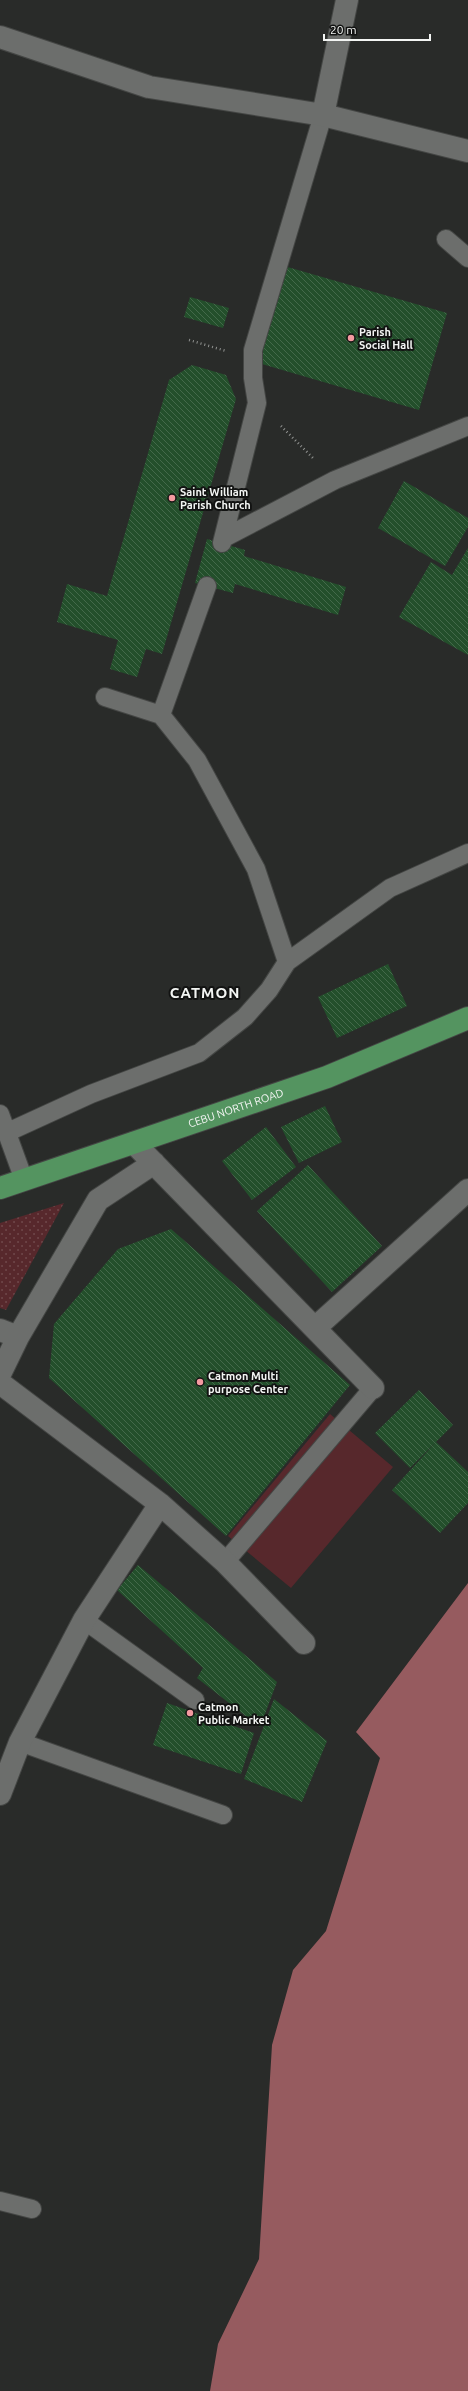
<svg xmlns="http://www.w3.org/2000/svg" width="468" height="2391" font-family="Ubuntu,sans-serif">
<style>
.grass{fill:url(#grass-dots)}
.pitch{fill:#57282c}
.water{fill:#965b5f}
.building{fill:url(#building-back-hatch)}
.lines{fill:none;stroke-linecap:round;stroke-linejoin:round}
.service-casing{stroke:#444644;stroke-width:20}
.minor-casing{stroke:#444644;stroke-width:24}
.trunk-casing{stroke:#444644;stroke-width:24}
.path{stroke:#919391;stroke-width:2.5;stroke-dasharray:1 3;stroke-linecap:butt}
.service{stroke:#6c6e6c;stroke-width:18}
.minor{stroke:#6c6e6c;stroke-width:22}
.trunk{stroke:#549460;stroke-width:22}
.poi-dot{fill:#f49aa0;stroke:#121312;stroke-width:1.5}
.labels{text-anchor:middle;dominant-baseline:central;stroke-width:4;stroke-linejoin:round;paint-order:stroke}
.poi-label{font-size:11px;font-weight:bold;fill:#f3f5f3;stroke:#121312;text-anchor:start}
.street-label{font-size:11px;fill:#f3f5f3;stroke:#121312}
.district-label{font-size:15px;font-weight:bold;letter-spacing:1px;fill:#f3f5f3;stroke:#121312}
</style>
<defs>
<pattern id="grass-dots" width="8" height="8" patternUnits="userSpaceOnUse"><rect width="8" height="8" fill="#57282c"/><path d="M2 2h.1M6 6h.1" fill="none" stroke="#70484b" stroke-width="1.8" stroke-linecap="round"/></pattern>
<pattern id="building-back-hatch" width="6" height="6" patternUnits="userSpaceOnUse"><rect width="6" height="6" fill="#234f2b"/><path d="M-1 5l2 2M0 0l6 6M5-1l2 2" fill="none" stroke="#43694a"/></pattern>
</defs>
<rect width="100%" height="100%" fill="#292b29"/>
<!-- grass -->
<path class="grass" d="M64,1203L6,1310L0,1308V1223Z"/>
<!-- pitch -->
<path class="pitch" d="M330,1414L393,1467L291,1588L228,1536Z"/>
<!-- water -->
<path class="water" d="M468,1583V2391H210L218,2344L259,2259L272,2045L293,1970L326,1931L380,1758L356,1732Z"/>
<!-- building -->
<path class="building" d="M284,266L447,313L419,410L255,362Z
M190,297L229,308L223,328L184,317Z
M192,365L226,375L236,399L162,654L146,649L137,677L110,669L118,640L57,622L67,584L107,596L169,380Z
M404,481L468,518V527L445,566L378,528Z
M207,539L245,550L244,556L346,587L338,615L235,584L233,593L195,583Z
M468,548V655L399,617L431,562L452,575Z
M388,964L407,1006L337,1038L318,997Z
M325,1106L342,1142L299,1163L281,1127Z
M266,1127L296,1167L252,1200L222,1161Z
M308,1165L382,1246L332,1292L257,1211Z
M171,1229L350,1385L226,1536L49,1378L54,1324L118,1249Z
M419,1390L453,1425L410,1468L375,1433Z
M436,1442L468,1472V1503L440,1533L392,1490Z
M138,1565L277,1682L260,1727L197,1678L203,1668L117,1590Z
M274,1699L327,1741L302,1802L244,1779Z
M167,1703L254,1733L241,1774L153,1745Z"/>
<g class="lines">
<!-- service casing -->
<g class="service-casing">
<path id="service" d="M446,239L468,258
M224,538L335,480L468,426
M222,543L257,403L253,378V350L323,115
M105,697L161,715L197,760L256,869L287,962
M161,715L207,586
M0,1114L24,1180
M8,1132L91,1094L199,1053L245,1017L269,990L287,962L390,888L468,853
M225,1562L373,1388
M84,1620L195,1700
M20,1742L223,1815
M0,2201L32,2209"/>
</g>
<!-- minor casing -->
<g class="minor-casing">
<path id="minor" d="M0,37L149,87L323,115L468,151
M323,115L347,0
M134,1143L373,1388
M315,1328L468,1190
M0,1330L18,1337
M0,1374L18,1337L98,1200L154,1163
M0,1383L160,1504L225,1562L304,1643
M0,1794L20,1742L84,1620L160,1504"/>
</g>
<!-- trunk casing -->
<g class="trunk-casing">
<g id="trunk">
<path id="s1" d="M0,1188L327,1077L468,1018"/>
</g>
</g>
<!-- path -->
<path class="path" d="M189,340L226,351
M281,426L314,459"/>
<!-- service -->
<use href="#service" class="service"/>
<!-- minor -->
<use href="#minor" class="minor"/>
<!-- trunk -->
<use href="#trunk" class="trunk"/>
</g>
<!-- markers -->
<g class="poi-dot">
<circle cx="351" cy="338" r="4"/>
<circle cx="172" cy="498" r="4"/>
<circle cx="200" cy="1382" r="4"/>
<circle cx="190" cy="1713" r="4"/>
</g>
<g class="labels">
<!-- poi labels -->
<g class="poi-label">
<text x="359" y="332">Parish<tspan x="359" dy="13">Social Hall</tspan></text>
<text x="180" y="492">Saint William<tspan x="180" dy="13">Parish Church</tspan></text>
<text x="208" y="1376">Catmon Multi<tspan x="208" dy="13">purpose Center</tspan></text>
<text x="198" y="1707">Catmon<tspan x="198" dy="13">Public Market</tspan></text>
</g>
<!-- street labels -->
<g class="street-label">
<text stroke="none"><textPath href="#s1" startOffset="249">CEBU NORTH ROAD</textPath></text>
</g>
<!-- district labels -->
<g class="district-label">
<text x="205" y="992">CATMON</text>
</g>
</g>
<!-- scale -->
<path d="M324 34v6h106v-6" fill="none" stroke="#f3f5f3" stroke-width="2"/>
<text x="330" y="34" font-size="12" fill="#f3f5f3" stroke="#121312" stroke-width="3" paint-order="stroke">20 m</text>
</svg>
